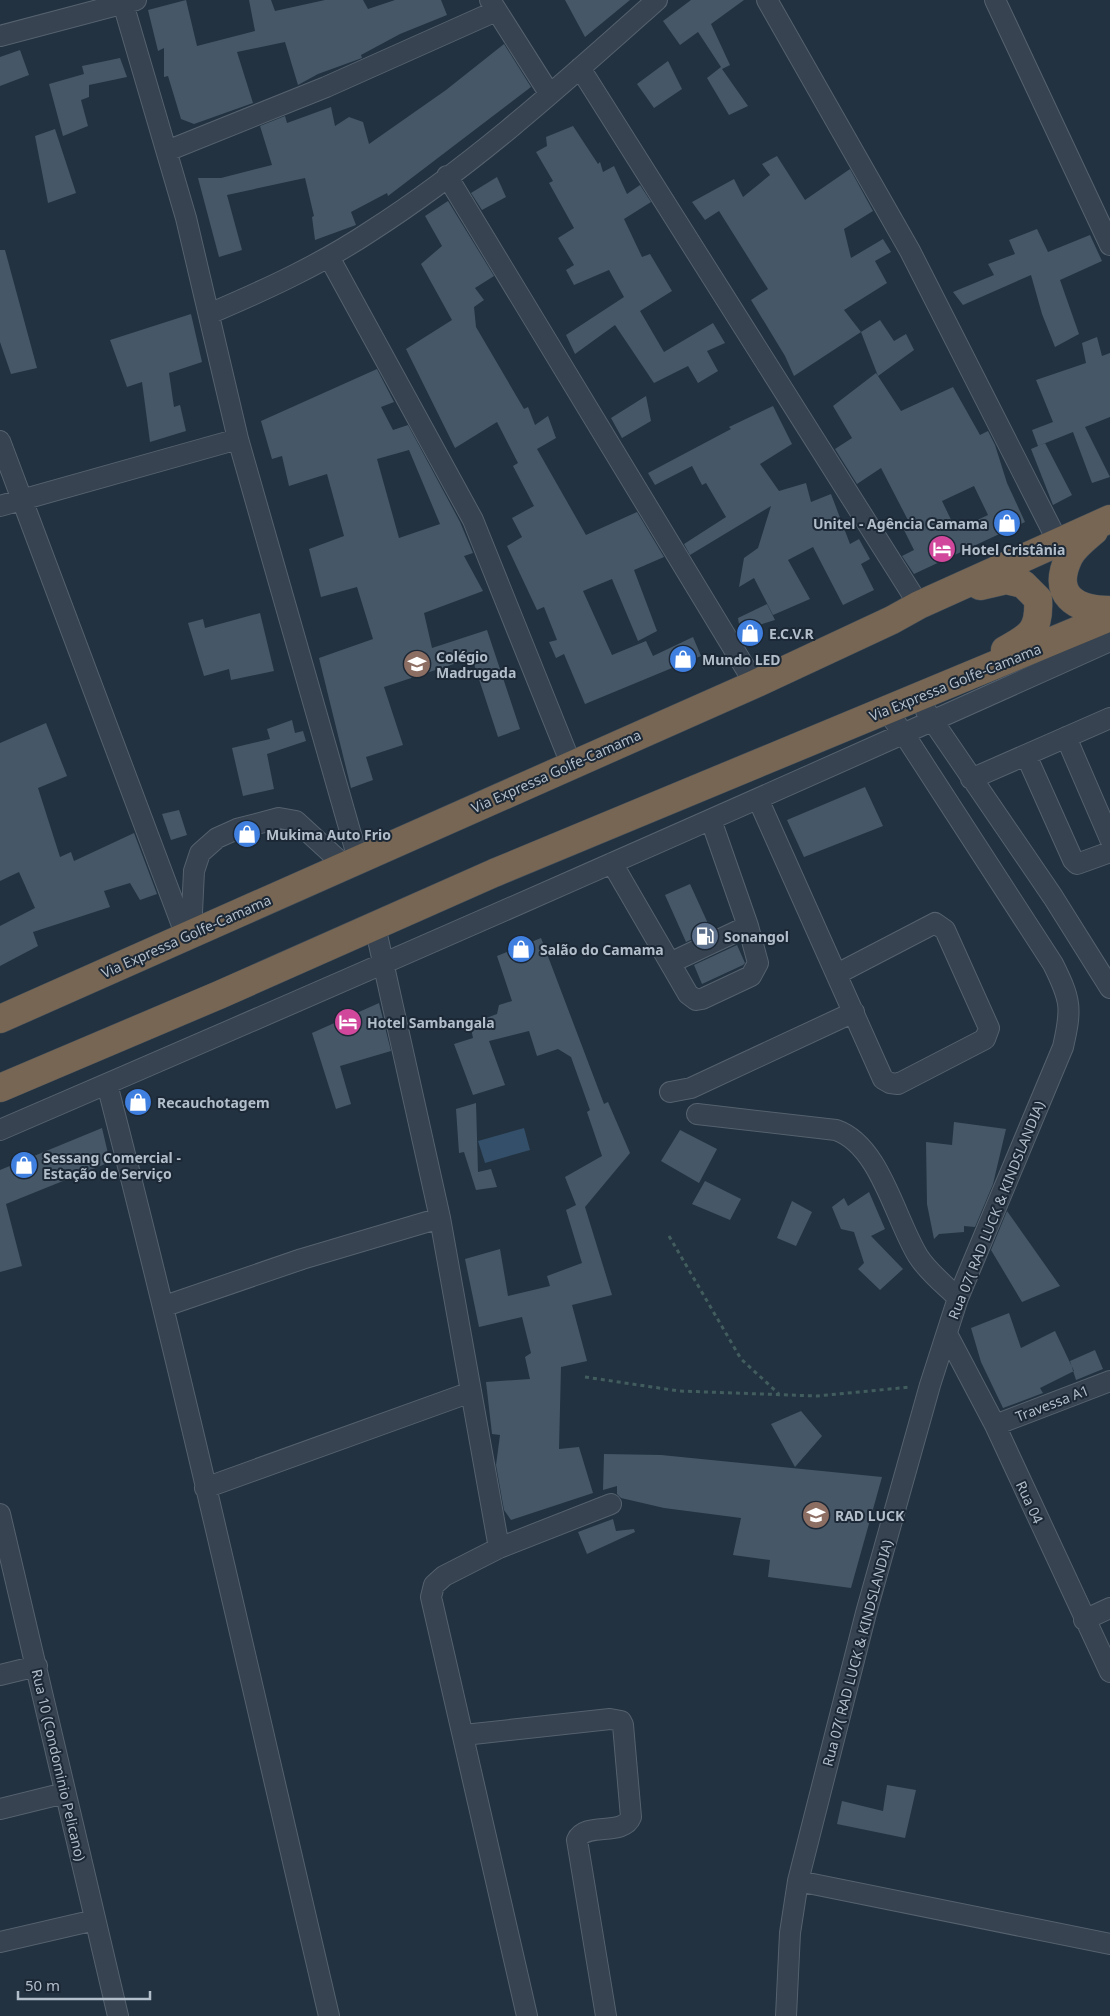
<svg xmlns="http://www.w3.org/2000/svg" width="1110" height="2016" font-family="'Noto Sans',sans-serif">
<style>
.water{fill:#344f69}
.building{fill:#465767;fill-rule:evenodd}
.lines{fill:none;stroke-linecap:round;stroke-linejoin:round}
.minor-casing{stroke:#55616e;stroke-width:22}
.highway-casing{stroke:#424e5b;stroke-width:29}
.path{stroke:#425d5e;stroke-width:3;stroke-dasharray:4 4;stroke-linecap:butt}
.minor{stroke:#374350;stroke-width:20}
.highway{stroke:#776653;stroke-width:28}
.labels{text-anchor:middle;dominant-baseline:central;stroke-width:4;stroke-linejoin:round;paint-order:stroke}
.poi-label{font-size:14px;font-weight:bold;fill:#b3becb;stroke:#1c2835;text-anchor:start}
.street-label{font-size:14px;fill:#b3becb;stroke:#1c2835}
</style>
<rect width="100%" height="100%" fill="#223240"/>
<!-- water -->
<path class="water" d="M524,1128L530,1150L485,1163L478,1141Z"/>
<!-- building -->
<path class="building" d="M186,0L197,46L255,31L249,0H271L275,11L325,0H363L368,9L395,0H441L447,15L400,34L361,55L362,58L318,74L298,85L285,42L237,52L253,103L194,124L181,119L168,76L164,77V48L158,51L148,10Z
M565,0H630L585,37Z
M691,0H744L711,24L730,65L722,69L748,106L729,115L707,78L721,67L698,32L680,45L663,21Z
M504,44L531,87L388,196L387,193L351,212L356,225L315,240L312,217L314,216L305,178L227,195L242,250L219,257L198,178H221L272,165L260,126L285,116L287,123L331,107L335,126L349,117L363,122L369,144L446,90Z
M20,50L29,75L0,86V57Z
M120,58L127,77L89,85V97L81,100L88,126L63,136L49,84L84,74L82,66Z
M668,61L682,89L654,108L637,84Z
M573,126L598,164L600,162L603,172L614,166L627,194L640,185L651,202L624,219L642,257L650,254L672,291L640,311L664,352L713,323L725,343L707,351L718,371L698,383L688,366L654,383L615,325L575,354L566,335L624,297L609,270L574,285L566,270L574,265L558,238L574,228L549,183L553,181L536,152L547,146L546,137Z
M55,129L76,193L48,203L35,136Z
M777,156L805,200L850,169L873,211L844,229L851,258L883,239L891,252L875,261L887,283L844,310L861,332L794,376L785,356L751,300L768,289L719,211L705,220L692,202L734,179L743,197L770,175L762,164Z
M497,177L506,197L482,210L471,193Z
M448,201L494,276L475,288L484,300L474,307L476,327L524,409L528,407L535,425L548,416L556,438L537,449L586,535L637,512L664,557L634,570L657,631L638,641L612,579L583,591L612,655L646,641L653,656L693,637L701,656L585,704L564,654L556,658L549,642L557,640L544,607L537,610L507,546L522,537L512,518L534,506L513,466L518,463L497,422L455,448L406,349L452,320L421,264L442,246L425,216Z
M1037,229L1048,252L1090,235L1102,261L1060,280L1079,334L1055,347L1042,314L1031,275L963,305L953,292L994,275L988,264L1015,254L1009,240Z
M0,250H5L37,368L11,374L0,342Z
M191,314L202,362L169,373L174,407L180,405L186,431L150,442L142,382L127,387L110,340Z
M880,320L894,341L906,334L914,350L878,376L861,332Z
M1097,337L1102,356L1110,353V417L1085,427L1110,477L1092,483L1073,432L1038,446L1032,430L1053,422L1036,380L1086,363L1082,343Z
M377,369L394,402L381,407L393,430L408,425L460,522L473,553L464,556L483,591L424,613L432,648L487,630L520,729L498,737L472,658L384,687L403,745L366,757L373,780L351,788L319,658L373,639L357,587L321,597L309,549L344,536L327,474L289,486L282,456L272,459L261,421ZM409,450L440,524L399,538L377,459Z
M876,373L901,411L953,387L980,435L988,431L995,445L1007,483L1025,522L914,574L902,556L914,550L904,530L911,526L881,468L857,484L835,449L852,438L833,406ZM974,486L988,515L956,530L942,501Z
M646,396L651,421L622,438L611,418Z
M773,406L792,444L760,464L779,491L806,483L811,502L831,494L850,544L859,539L870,559L861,564L874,590L843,605L813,547L788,560L810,599L773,615L754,578L739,587L744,558L758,548L771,506L690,555L684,544L726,517L706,483L702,485L692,466L655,485L648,473L731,429L729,427Z
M1045,443L1072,495L1053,505L1031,449Z
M767,604L775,620L740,631L738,618Z
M260,613L274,671L231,680L229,669L204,676L188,623L203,619L205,628Z
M292,720L295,733L303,731L306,741L267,754L274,789L243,796L232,748L270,739L267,729Z
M46,723L67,776L38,788L60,857L71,852L74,861L134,833L157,894L140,900L130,883L104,891L110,907L33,932L38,946L0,966V926L35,908L19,872L0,881V743Z
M865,787L883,826L804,857L787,820Z
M179,810L187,835L171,840L162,814Z
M690,884L711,930L686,942L665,895Z
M541,938L604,1104L608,1102L630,1153L585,1207L612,1295L572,1305L587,1361L561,1367L559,1449L579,1447L593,1493L511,1520L504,1510L496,1465L500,1435L492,1434L486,1382L530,1379L525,1357L531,1353L522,1317L479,1327L465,1259L500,1249L508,1296L550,1286L547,1276L582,1263L566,1210L576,1205L565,1177L602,1156L587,1112L590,1110L571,1057L558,1049L537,1056L529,1031L489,1041L505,1085L473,1095L454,1044L473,1038L470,1024L497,1014L499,1005L512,1001L497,956Z
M737,945L745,963L743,965L702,984L694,965Z
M379,1003L391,1051L340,1066L351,1104L336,1109L312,1033Z
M476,1103L478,1172L491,1169L497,1187L476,1190L464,1152L459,1153L456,1109Z
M954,1122L1006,1129L993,1184L975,1227L964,1226V1232L939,1234L934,1239L927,1204L926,1142L952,1145Z
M102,1128L110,1162L6,1204L22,1266L0,1272V1170Z
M680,1130L717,1149L699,1183L661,1161Z
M705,1181L741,1199L730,1220L692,1204Z
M869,1192L885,1229L871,1236L903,1269L880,1290L858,1269L864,1263L854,1232L841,1229L832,1207L844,1198L848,1206Z
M792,1201L812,1212L796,1246L777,1238Z
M1007,1211L1060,1286L1022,1302L991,1250Z
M1009,1313L1021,1348L1055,1331L1074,1371L1040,1388L1043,1393L1003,1408L981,1362L971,1328Z
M1095,1350L1103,1369L1076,1380L1070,1361Z
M801,1411L822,1436L795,1467L771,1424Z
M604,1454L661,1455L882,1477L851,1588L768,1577L770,1560L733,1555L741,1518L664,1508L621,1498L617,1494V1486L603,1490Z
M613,1519L616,1531L634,1529L635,1532L587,1554L578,1532Z
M887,1785L916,1790L905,1838L837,1824L842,1801L883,1811Z"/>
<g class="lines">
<!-- minor casing -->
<g class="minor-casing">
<path id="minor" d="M122,0L186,218L238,439L358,859
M490,0L549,93
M767,0L910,251L1058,542
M995,0L1110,245
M0,36L136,0
M580,68L919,605
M167,151L326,87L496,11
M447,176L755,684
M329,257L473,520L571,764
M209,314C265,290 320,265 371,231C474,165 566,81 657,0
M0,441L186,936
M0,506L238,439
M926,711L1053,897L1110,988
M1066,737L1110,839
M1026,755L1073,860L1077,864L1110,852
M971,779L1110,718
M758,799L883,1079L890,1083L898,1084L985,1039L989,1028L945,930L935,923L837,974
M612,863L688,994L696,1000L702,999L751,976L758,963L748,926L711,820
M375,926L440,1218L499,1548
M191,933L194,871L200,853L217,838L237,829L279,818L296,821L344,865
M670,963L748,926
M107,1084C187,1393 256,1705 329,2016
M670,1092L691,1088L854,1012
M697,1114L836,1130C880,1145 895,1219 918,1256C928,1272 945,1285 958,1298
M0,1130C371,970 742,807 1110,641
M165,1306L302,1259L440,1218
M947,1334L995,1425L1110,1672
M995,1425L1110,1381
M205,1488L471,1392
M0,1514L118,2016
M1084,1620L1110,1608
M0,1675L37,1666
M464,1735L610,1719L621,1721L623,1725L631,1817C623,1837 585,1821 577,1840L606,2016
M0,1809L65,1793
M798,1881L1110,1944
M0,1942L95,1920
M527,2016L431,1597L434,1585L444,1576L499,1548L611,1504
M786,2016L790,1933L798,1881L866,1613L930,1385L958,1298L1063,1047C1072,1008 1071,1000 1053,964L904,734L886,710"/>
</g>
<!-- highway casing -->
<g class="highway-casing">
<path id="highway" d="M1094,531C1086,538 1074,547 1069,557C1051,595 1075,610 1110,610
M980,586L1006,580L1023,584L1038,599C1040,630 1031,636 1005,650
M0,1019L755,684L892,620L919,605L1110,519
M0,1088L219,995L494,873L1110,617"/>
</g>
<!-- path -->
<path class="path" d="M669,1236L741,1359L779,1394
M585,1377L679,1391L817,1396L911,1387"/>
<!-- minor -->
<use href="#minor" class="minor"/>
<!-- highway -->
<use href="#highway" class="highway"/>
</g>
<!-- icons -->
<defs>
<g id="shop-disc" transform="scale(1.4375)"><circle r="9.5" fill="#3f7fe0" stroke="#1c2835"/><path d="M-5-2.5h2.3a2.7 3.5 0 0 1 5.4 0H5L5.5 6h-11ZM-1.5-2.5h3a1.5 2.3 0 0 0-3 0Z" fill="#fff"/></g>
<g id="hotel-disc" transform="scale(1.4375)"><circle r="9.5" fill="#d1479c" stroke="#1c2835"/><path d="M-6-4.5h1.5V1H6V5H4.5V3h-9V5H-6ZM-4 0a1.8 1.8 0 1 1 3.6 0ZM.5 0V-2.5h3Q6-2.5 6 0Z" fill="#fff"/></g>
<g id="university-disc" transform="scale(1.4375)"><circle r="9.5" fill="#8d6e63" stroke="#1c2835"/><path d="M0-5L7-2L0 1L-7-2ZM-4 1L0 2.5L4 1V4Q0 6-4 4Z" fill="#fff"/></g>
<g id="fuel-disc" transform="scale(1.4375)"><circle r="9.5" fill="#5c6f8a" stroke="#1c2835"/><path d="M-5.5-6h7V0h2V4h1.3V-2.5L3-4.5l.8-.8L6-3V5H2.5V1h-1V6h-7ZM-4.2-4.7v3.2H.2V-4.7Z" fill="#fff"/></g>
<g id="school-disc" transform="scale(1.4375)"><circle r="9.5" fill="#8d6e63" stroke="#1c2835"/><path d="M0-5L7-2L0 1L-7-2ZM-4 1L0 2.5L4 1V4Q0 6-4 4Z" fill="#fff"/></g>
</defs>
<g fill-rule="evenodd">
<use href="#shop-disc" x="1007" y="523"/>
<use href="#hotel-disc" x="942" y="549"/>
<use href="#shop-disc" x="750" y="633"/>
<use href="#shop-disc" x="683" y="659"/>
<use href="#university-disc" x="417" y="664"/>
<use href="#shop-disc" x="247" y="834"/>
<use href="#fuel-disc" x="705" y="936"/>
<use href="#shop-disc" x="521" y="949"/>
<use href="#hotel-disc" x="348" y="1022"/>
<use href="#shop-disc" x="138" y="1102"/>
<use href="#shop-disc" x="24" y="1165"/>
<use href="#school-disc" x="816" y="1515"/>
</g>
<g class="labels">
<!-- poi labels -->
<g class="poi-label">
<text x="988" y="523" text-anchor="end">Unitel - Agência Camama</text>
<text x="961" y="549">Hotel Cristânia</text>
<text x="769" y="633">E.C.V.R</text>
<text x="436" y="656">Colégio<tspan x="436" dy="16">Madrugada</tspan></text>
<text x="702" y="659">Mundo LED</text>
<text x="266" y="834">Mukima Auto Frio</text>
<text x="724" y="936">Sonangol</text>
<text x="540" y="949">Salão do Camama</text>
<text x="367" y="1022">Hotel Sambangala</text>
<text x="157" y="1102">Recauchotagem</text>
<text x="43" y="1157">Sessang Comercial -<tspan x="43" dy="16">Estação de Serviço</tspan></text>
<text x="835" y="1515">RAD LUCK</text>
</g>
<!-- street labels -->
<g class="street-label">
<text transform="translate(955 682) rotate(-22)">Via Expressa Golfe-Camama</text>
<text transform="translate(556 771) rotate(-24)">Via Expressa Golfe-Camama</text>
<text transform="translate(186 936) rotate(-24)">Via Expressa Golfe-Camama</text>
<text transform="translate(996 1210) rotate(-68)">Rua 07( RAD LUCK &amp; KINDSLANDIA)</text>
<text transform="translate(1052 1403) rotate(-21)">Travessa A1</text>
<text transform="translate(1030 1502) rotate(65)">Rua 04</text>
<text transform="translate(857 1653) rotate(-75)">Rua 07( RAD LUCK &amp; KINDSLANDIA)</text>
<text transform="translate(59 1765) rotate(77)">Rua 10 (Condominio Pelicano)</text>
</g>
</g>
<!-- scale -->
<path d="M18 1991v8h132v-8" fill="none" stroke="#b3becb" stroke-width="2.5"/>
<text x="25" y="1991" font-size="15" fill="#b3becb" stroke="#1c2835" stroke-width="4" paint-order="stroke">50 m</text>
</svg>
